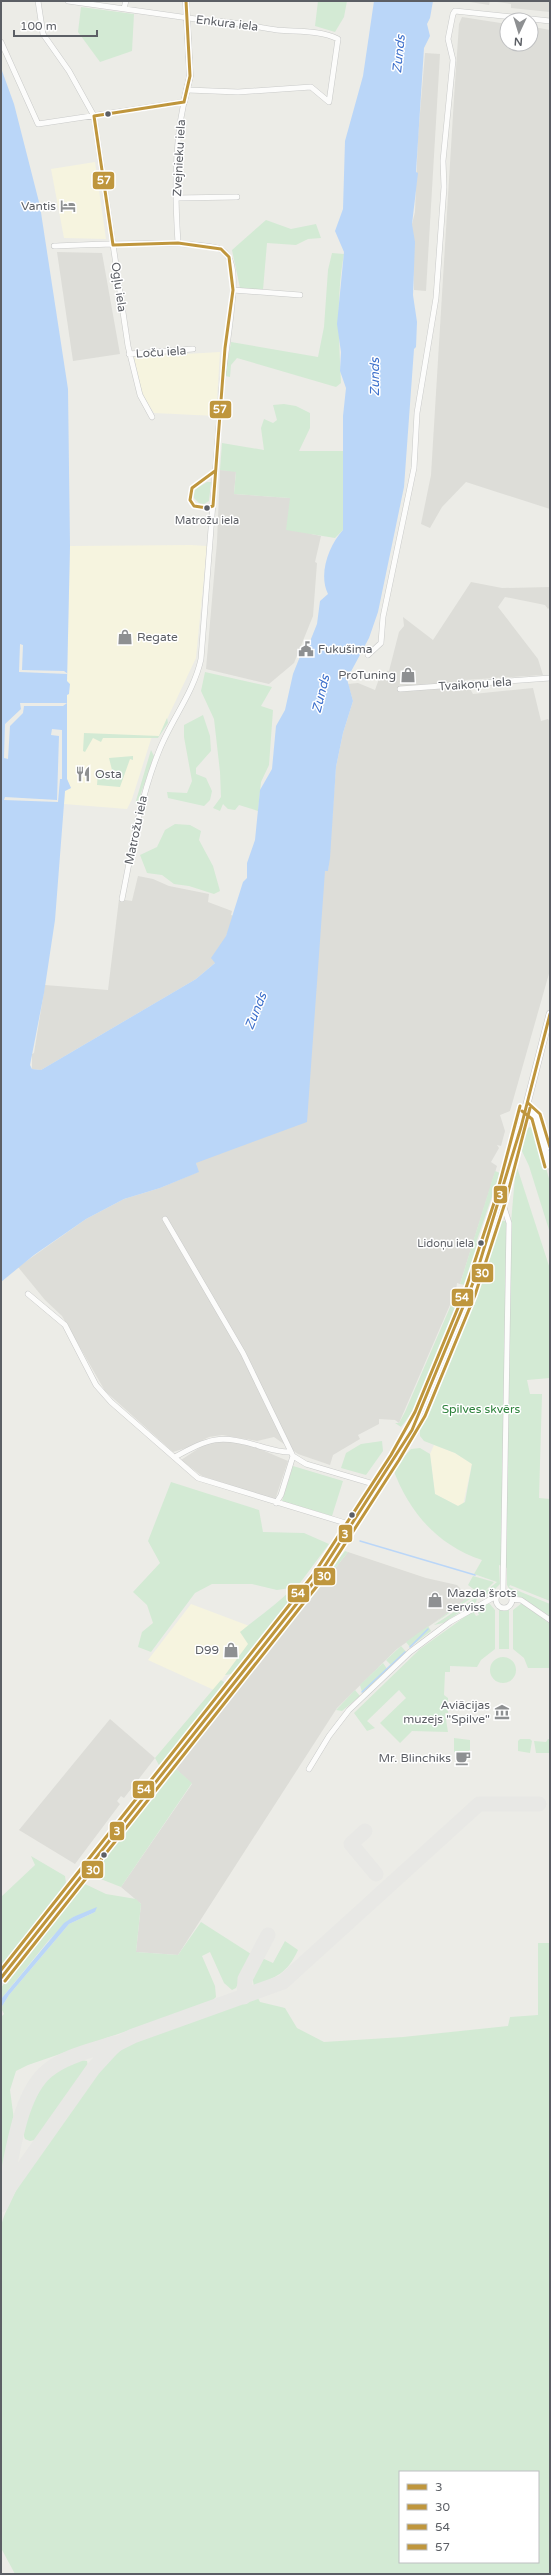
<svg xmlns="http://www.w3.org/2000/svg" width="551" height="2575" font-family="'Varela Round',sans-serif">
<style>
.commercial{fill:#f6f4df}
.industrial{fill:#ddddd8}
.green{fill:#d3ead4;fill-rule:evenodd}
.water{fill:#bad6f8}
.pier{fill:#ecece7}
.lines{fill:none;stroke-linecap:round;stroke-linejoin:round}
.stream{stroke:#bad6f8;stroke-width:1.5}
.taxiway{stroke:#e8e8e5;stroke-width:15}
.minor-casing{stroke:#c9cac9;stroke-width:6}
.tertiary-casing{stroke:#c9cac9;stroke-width:7}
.secondary-casing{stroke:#c7c8c8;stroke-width:8}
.minor{stroke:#fcfcfb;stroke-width:5}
.tertiary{stroke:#fcfcfb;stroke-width:6}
.secondary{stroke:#fcfcfb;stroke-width:7}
.bus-1-casing{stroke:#fff;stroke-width:6}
.bus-2-casing{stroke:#fff;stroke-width:6}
.bus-3-casing{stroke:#fff;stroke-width:6}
.bus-4-casing{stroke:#fff;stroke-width:6}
.bus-1{stroke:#bf963d;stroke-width:3}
.bus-2{stroke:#bf963d;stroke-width:3}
.bus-3{stroke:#bf963d;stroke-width:3}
.bus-4{stroke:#bf963d;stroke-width:3}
.bus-dot{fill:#5c5f65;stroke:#fff;stroke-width:1.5}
.labels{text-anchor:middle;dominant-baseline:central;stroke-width:3;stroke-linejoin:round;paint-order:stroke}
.bus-label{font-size:11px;fill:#5c5f65;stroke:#fff}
.street-label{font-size:12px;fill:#5c5f65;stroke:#fff}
.poi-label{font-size:12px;fill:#5c5f65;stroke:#fff;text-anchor:end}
.park-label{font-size:12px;fill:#2e823c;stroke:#fff}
.water-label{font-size:13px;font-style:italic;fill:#3e71cc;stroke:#fff}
.line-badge{stroke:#fff;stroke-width:1.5}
.badge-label{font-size:11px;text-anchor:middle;font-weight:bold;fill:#fff}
</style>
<rect width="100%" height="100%" fill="#ecece7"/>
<!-- commercial -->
<path class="commercial" d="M95,162L106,239L64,238L51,169Z
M220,352L216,416L154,413L141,392L134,357Z
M191,545L207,546L196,658L159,736H152L132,799L127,809L64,804L65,791L71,788L67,779L66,732L70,546Z
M434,1445L455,1453L472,1464L463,1505L458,1506L435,1494L430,1454Z
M191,1604L260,1630L214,1690L148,1660Z"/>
<!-- industrial -->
<path class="industrial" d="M463,1H550V12L511,8V4L490,1L489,5Z
M462,17L507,24V44H531L534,27L550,30V509L466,482L442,507L430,528L421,524L431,475L433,442L454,98L459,24Z
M425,53L440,54L426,291L414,290L412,224L415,212L418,137Z
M57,252L102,253L120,354L73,361Z
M220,470L236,471L234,494L290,498L311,534L321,536L315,562L317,563L313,616L294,663L269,684L206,669L217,542Z
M471,582L502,588L550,587V607L548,609L545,605L505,597L498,607L538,659L543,675L465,680L473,694L533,688L541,721L548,719L550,722V970L510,1111L500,1115L505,1131L501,1146L497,1145L499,1148L491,1162L497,1166L460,1284L457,1283L456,1291L399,1423L395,1420L379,1419V1424L358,1435L360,1439L333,1455L330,1465L298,1454L274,1437L257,1441L222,1435L209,1437L189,1447L173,1452L105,1391L62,1316L45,1300L18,1267L86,1219L124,1199L160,1188L198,1172L196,1163L325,871H328L336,767L343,733L353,701L348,684L358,683L375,690L380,676L385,677L387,671H389L399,632L404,626L403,617L433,640Z
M138,876L153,879L169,886L209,894L208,902L232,911L231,915L234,916L216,962L196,979L41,1070L32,1069V1054L34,1053L45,985L108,990L119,899L132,901Z
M223,1440L255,1447L288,1461L275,1500L202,1476L181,1460L210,1441Z
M348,1552L426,1578L457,1585L469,1598L397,1649L337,1708L178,1955L136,1952L141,1904L121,1887L192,1784L176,1769Z
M110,1719L155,1758L124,1798L121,1796L117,1801L120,1804L75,1864L19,1830Z"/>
<!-- green -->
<path class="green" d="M318,1H347L344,17L335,32L315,26Z
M81,7L134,14L132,51L100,62L78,32Z
M266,220L291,229L316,224L321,238L308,239L296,245L267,243L263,290L240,288L232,250Z
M332,253L344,254C336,299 339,338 341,383L336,387L237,358L231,365L230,377L225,376L231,342L318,357L324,327L328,270Z
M284,404L296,406L310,413V428L299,451H344L343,530L335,538L286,530L290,498L234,494L236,472L220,470L222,443L264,450L261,428L264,419L273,423L277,420L273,405Z
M207,482H211L209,501L204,504L199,503L192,496L194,490Z
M205,672L272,687L261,706L273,710L269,765L261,782L258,811L239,805L235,810L228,809L223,804L220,811L213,808L221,797L220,772L214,719L201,691Z
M203,715L210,736L211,751L196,768V774L206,778L212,791L210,800L204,806L168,798L167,792L187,793L192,781L184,737V725Z
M167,718L168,723L158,738H103L101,742L93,738L85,752L83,751L84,733L159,736Z
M151,750L154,756L138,802L135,804Z
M133,756V760L130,759L120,787L97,785L98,772L100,774H107L112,770L109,758Z
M175,824L190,825L201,831L199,840L213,866L220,891L214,894L189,886L174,884L162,875L147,873L140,855L157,847L165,830Z
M530,1127L535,1130L550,1182V1233L529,1166L520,1147L525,1130Z
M516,1164L550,1269V1378L527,1380L530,1394H542L539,1498L550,1499V1601L510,1585L509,1587L550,1604V1616L511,1592L507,1585V1568L499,1565L500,1584L490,1594H480L468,1585L473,1576L494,1582L482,1594L497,1582L474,1574L482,1560C437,1545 409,1512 393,1469L411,1449L420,1448L430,1454L435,1494L458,1506L465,1502L472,1464L455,1453L424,1441L420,1436V1427L480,1283L482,1284L483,1279L480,1278L496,1224L501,1220L511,1223Z
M495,1171L500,1173L476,1243L478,1244L465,1285L460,1284Z
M454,1298L458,1301C443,1337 426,1398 401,1427L395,1423H399L405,1412Z
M382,1441L383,1451L366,1475L341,1468L346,1453L361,1444Z
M293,1466L343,1481L332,1516L282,1501Z
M171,1482L259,1510L263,1532L304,1533L329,1544L297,1587L277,1590L252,1584H212L195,1593L151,1652L138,1647L142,1632L153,1623L147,1605L133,1592L160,1563L148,1541Z
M345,1551L348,1552L207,1729L205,1725Z
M292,1589L297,1591L232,1674L225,1675L248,1644L240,1632C258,1617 276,1605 292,1589Z
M471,1595L477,1598L476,1602L443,1623L434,1625L474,1599L473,1597L433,1624Z
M489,1603L495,1610V1649L481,1660L477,1667L450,1666V1672H445L444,1695L448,1698V1713H445L448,1732L412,1731L400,1743L380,1723L406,1698L399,1690L367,1721L375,1728L367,1731L354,1713L420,1649L473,1611L476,1616L479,1615L477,1610Z
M522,1603L550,1624V1668H528L524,1658L513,1649V1610Z
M499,1610H509V1649H499Z
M428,1626L431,1631L410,1647L406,1642Z
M401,1646L407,1653L392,1666L386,1660Z
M490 1670a13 13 0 1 1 26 0a13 13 0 1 1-26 0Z
M383,1663L388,1670L364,1693L362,1692L360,1685Z
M221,1680L224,1682L223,1686L160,1767L155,1758Z
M355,1690L360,1696L342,1711L336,1710Z
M201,1732H205L176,1769L192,1783L121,1887L93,1876V1871L108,1853L106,1849Z
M454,1738L470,1740V1750L467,1752H454Z
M520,1739H530L532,1741L530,1753L518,1751V1741Z
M548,1739H550V1753H536L534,1741L546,1742Z
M31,1856L65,1876L66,1883L1,1967V1897L35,1865Z
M85,1884L106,1894L136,1899L141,1904L136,1952L178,1955L201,1922L251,1954L236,1988L232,1990L224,1983L210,1952L202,1956L215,1986L216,1997L211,2002L28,2065L16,2071L10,2090L14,2120L1,2178V2017L4,2014L1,2008L9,1995L69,1924L95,1912L73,1917L49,1940L1,1999V1988L20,1960L79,1886Z
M285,1941L298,1950C287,1974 276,1977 254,1986L252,1976L262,1958L273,1963Z
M538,1943H550V2574H15L1,2548V2227C9,2187 98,2057 135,2041L258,1998L260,2002L285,2008L297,2028L324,2042L403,2037L508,2026L510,2017L538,2015ZM400,2472H538V2562H400Z
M81,2060L87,2061L88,2067L35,2140L30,2141L25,2139C22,2133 26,2124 27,2118C34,2088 51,2068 81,2060Z"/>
<!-- water -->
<path class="water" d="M374,1H433L430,18L427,24L430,36L424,48L416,172L418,173L412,224L415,242L413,295L417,322L416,347L414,349L404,487L378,612L369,638L347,679L353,701L343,733L336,767L330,858L328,871H325L307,1122L196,1163L199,1172L160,1188L124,1199L86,1219L34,1255L1,1282V68L14,104L40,206L68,389L70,546L67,681L70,684L69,694L67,695V779L71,788L65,791L55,920L44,993L30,1065L32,1069L41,1070L196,979L215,963L211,958L226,936L243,882L247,878V863L255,840L260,790L272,769L276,726L285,710L293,674L303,649L308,652L309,648L304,647L309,644L317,624L320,601L328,594C318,574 329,545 343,530V416L346,388L340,371L341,352L337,324L344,252L335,231L343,209L345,141L363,76Z
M97,1907L95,1912L69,1924L9,1995L1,2008V1999L64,1923L73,1917Z"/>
<!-- pier -->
<path class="pier" d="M20,644L23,645L22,670L64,671L68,674L19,672Z
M20,703H67L63,706H24L23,713L10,726L8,759L4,758L5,724L21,709Z
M52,729L62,730V779H60L58,802L4,800L5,797L57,800L59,736L51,735Z"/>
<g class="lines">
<!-- stream -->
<path class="stream" d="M360,1541L475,1575
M410,1647L428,1629
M362,1692L405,1652"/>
<!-- taxiway -->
<path class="taxiway" d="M365,1831L351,1844L376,1874
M244,1997L245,1979L268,1935
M5,2188C13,2154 19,2094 47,2071C65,2056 93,2050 115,2043
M1,2205L9,2188L93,2069L115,2045L133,2036L283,1982L479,1804H539"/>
<!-- minor casing -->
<g class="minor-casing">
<path id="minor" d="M38,1L43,34L69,71L94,116L128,346L140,395L152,417
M68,1L210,21C233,21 255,27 277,30C298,32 319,30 338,39L329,102L311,87L238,92L188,90
M124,8L126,1
M1,42L38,124L184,102C174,148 175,197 178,243
M177,198L237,197
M54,246C80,245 206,239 222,250C234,258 234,276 233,289C232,320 225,353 222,385C215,476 208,568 201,659C194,692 171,720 159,751C140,798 132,849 122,899
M233,290L300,295
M129,354L193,349
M368,655L381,643L383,617L414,468L417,413L436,298L444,187L443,161L453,60L448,39L453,14L455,11L550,21
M400,689L550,678
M501,1198L509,1223L503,1592
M165,1219L243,1353L293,1456L306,1464L377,1485
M28,1294L65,1325L96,1385L111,1402L198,1478L352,1525
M175,1457C210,1438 220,1434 259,1446C270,1449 278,1452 289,1452
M276,1503L281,1495L293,1456
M496 1600a8 8 0 1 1 16 0a8 8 0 1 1-16 0Z
M512,1599L521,1600L550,1620
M309,1769L329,1736L349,1710L410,1652L450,1622L498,1595"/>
</g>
<!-- tertiary casing -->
<g class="tertiary-casing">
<path id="tertiary" d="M184,102L190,76L186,1
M525,1107L536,1116L550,1166"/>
</g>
<!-- secondary casing -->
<g class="secondary-casing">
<path id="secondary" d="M1,1978L317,1578L412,1430L475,1278L521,1127L550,1014"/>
</g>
<!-- minor -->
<use href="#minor" class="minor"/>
<!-- tertiary -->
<use href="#tertiary" class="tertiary"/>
<!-- secondary -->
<use href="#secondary" class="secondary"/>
<!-- bus-1 casing -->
<g class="bus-1-casing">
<path id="bus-1" d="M1,1978L317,1578L412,1430L475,1278L521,1127L550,1014"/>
</g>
<!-- bus-2 casing -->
<g class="bus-2-casing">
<path id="bus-2" d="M522,1111L532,1119L545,1167
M5,1981L321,1581L399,1460L425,1416L475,1295L506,1200L530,1108"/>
</g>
<!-- bus-3 casing -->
<g class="bus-3-casing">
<path id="bus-3" d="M528,1103L540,1114L550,1147
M1,1970L313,1575L391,1455L415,1412L465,1291L496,1197L520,1106"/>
</g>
<!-- bus-4 casing -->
<g class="bus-4-casing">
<path id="bus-4" d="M184,102L190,76L186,1
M94,116L113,245
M94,116L184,102
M113,245L178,243L221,249
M215,471L192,488L190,500L194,506L207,508L213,506L225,348L233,290L229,257L221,249"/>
</g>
<!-- bus-1 -->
<use href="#bus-1" class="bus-1"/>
<!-- bus-2 -->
<use href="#bus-2" class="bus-2"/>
<!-- bus-3 -->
<use href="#bus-3" class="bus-3"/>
<!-- bus-4 -->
<use href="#bus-4" class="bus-4"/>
</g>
<!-- icons -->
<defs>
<g id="hotel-bare" transform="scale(1.2)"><path d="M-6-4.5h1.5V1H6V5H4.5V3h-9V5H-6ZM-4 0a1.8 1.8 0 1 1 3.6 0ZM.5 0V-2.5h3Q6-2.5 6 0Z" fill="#8e9092" stroke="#fff" stroke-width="2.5" paint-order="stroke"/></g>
<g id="shop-bare" transform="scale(1.2)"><path d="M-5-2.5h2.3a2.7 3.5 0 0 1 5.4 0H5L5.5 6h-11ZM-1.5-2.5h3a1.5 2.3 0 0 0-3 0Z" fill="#8e9092" stroke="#fff" stroke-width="2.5" paint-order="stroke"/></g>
<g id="civic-bare" transform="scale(1.2)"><path d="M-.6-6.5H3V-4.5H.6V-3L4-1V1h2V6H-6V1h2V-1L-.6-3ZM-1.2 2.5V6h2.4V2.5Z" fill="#8e9092" stroke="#fff" stroke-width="2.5" paint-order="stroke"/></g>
<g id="restaurant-bare" transform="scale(1.2)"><path d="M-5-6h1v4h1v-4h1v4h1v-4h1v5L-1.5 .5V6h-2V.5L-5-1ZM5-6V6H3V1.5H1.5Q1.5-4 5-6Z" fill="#8e9092" stroke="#fff" stroke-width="2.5" paint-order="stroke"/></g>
<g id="museum-bare" transform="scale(1.2)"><path d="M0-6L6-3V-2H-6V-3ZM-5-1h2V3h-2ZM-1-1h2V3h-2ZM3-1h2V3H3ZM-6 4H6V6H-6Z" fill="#8e9092" stroke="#fff" stroke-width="2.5" paint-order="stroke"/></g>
<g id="cafe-bare" transform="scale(1.2)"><path d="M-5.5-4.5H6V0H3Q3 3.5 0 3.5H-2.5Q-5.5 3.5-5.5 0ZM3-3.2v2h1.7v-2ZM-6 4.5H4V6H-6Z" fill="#8e9092" stroke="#fff" stroke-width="2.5" paint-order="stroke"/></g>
</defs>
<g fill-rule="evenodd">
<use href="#hotel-bare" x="68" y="206"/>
<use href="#shop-bare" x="125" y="637"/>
<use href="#civic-bare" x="306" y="649"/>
<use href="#shop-bare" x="408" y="675"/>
<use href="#restaurant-bare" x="83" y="774"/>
<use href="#shop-bare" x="435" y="1600"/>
<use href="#shop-bare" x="231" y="1650"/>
<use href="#museum-bare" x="502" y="1712"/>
<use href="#cafe-bare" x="463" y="1758"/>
</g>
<!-- markers -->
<g class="bus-dot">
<circle cx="108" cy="114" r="3.5"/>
<circle cx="207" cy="508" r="3.5"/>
<circle cx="481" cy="1243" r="3.5"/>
<circle cx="352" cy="1515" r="3.5"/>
<circle cx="104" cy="1855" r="3.5"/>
</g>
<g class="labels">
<!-- bus labels -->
<g class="bus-label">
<text x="207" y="520">Matrožu iela</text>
<text x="474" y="1243" text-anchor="end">Lidoņu iela</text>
</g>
<!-- street labels -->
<g class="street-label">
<text transform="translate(227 23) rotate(7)">Enkura iela</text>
<text transform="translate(179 158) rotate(-87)">Zvejnieku iela</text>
<text transform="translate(119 287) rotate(82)">Ogļu iela</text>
<text transform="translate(161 352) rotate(-4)">Loču iela</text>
<text transform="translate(475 684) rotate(-4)">Tvaikoņu iela</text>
<text transform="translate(136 830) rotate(-78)">Matrožu iela</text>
</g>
<!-- poi labels -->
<g class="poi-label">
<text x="56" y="206">Vantis</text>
<text x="137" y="637" text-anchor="start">Regate</text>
<text x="318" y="649" text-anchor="start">Fukušima</text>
<text x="396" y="675">ProTuning</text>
<text x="95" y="774" text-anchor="start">Osta</text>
<text x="447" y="1593" text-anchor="start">Mazda šrots<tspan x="447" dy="14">serviss</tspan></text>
<text x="219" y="1650">D99</text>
<text x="490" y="1705">Aviācijas<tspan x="490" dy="14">muzejs "Spilve"</tspan></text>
<text x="451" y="1758">Mr. Blinchiks</text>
</g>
<!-- park labels -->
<g class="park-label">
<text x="481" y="1409">Spilves skvērs</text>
</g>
<!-- water labels -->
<g class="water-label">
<text transform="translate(399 54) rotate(-84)">Zunds</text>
<text transform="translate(375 377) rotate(-90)">Zunds</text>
<text transform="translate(321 694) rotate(-76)">Zunds</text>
<text transform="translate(256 1011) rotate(-68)">Zunds</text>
</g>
</g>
<g class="line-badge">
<rect x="92" y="171" width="23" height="19" rx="4" fill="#bf963d"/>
<rect x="209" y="400" width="23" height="19" rx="4" fill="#bf963d"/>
<rect x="493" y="1185" width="15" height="19" rx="4" fill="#bf963d"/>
<rect x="471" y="1263" width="23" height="20" rx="4" fill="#bf963d"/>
<rect x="451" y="1288" width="23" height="19" rx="4" fill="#bf963d"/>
<rect x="338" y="1524" width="15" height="19" rx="4" fill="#bf963d"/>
<rect x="313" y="1567" width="23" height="19" rx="4" fill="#bf963d"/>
<rect x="287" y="1584" width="23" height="19" rx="4" fill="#bf963d"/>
<rect x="132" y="1780" width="23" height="19" rx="4" fill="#bf963d"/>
<rect x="109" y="1821" width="16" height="20" rx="4" fill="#bf963d"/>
<rect x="81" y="1860" width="23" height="19" rx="4" fill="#bf963d"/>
</g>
<g class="badge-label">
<text x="104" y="184">57</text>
<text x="220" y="413">57</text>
<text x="500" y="1199">3</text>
<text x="482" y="1277">30</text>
<text x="462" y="1301">54</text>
<text x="345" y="1538">3</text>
<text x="324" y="1580">30</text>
<text x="298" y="1597">54</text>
<text x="144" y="1793">54</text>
<text x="117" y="1835">3</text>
<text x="93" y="1874">30</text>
</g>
<!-- border -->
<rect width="551" height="2575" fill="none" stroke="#5c5f65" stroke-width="4"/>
<!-- legend -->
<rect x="399" y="2471" width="140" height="92" fill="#ffffff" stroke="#bebfc1"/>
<rect x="407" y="2484" width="20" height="6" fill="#bf963d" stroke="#bebfc1"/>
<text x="435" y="2491" font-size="12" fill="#5c5f65">3</text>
<rect x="407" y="2504" width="20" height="6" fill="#bf963d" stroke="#bebfc1"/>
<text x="435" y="2511" font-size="12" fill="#5c5f65">30</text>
<rect x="407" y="2524" width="20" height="6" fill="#bf963d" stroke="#bebfc1"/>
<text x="435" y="2531" font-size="12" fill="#5c5f65">54</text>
<rect x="407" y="2544" width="20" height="6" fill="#bf963d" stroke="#bebfc1"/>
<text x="435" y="2551" font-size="12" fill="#5c5f65">57</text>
<!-- north arrow -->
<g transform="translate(519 32) rotate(184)"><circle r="19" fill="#ffffff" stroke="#bebfc1"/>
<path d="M0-3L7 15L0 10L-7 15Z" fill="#8e9092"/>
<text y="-6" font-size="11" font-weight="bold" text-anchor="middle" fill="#5c5f65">N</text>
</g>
<!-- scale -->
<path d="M14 30v6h83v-6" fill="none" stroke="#5c5f65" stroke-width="2"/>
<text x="20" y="30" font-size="12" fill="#5c5f65" stroke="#ffffff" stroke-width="3" paint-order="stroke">100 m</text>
</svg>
